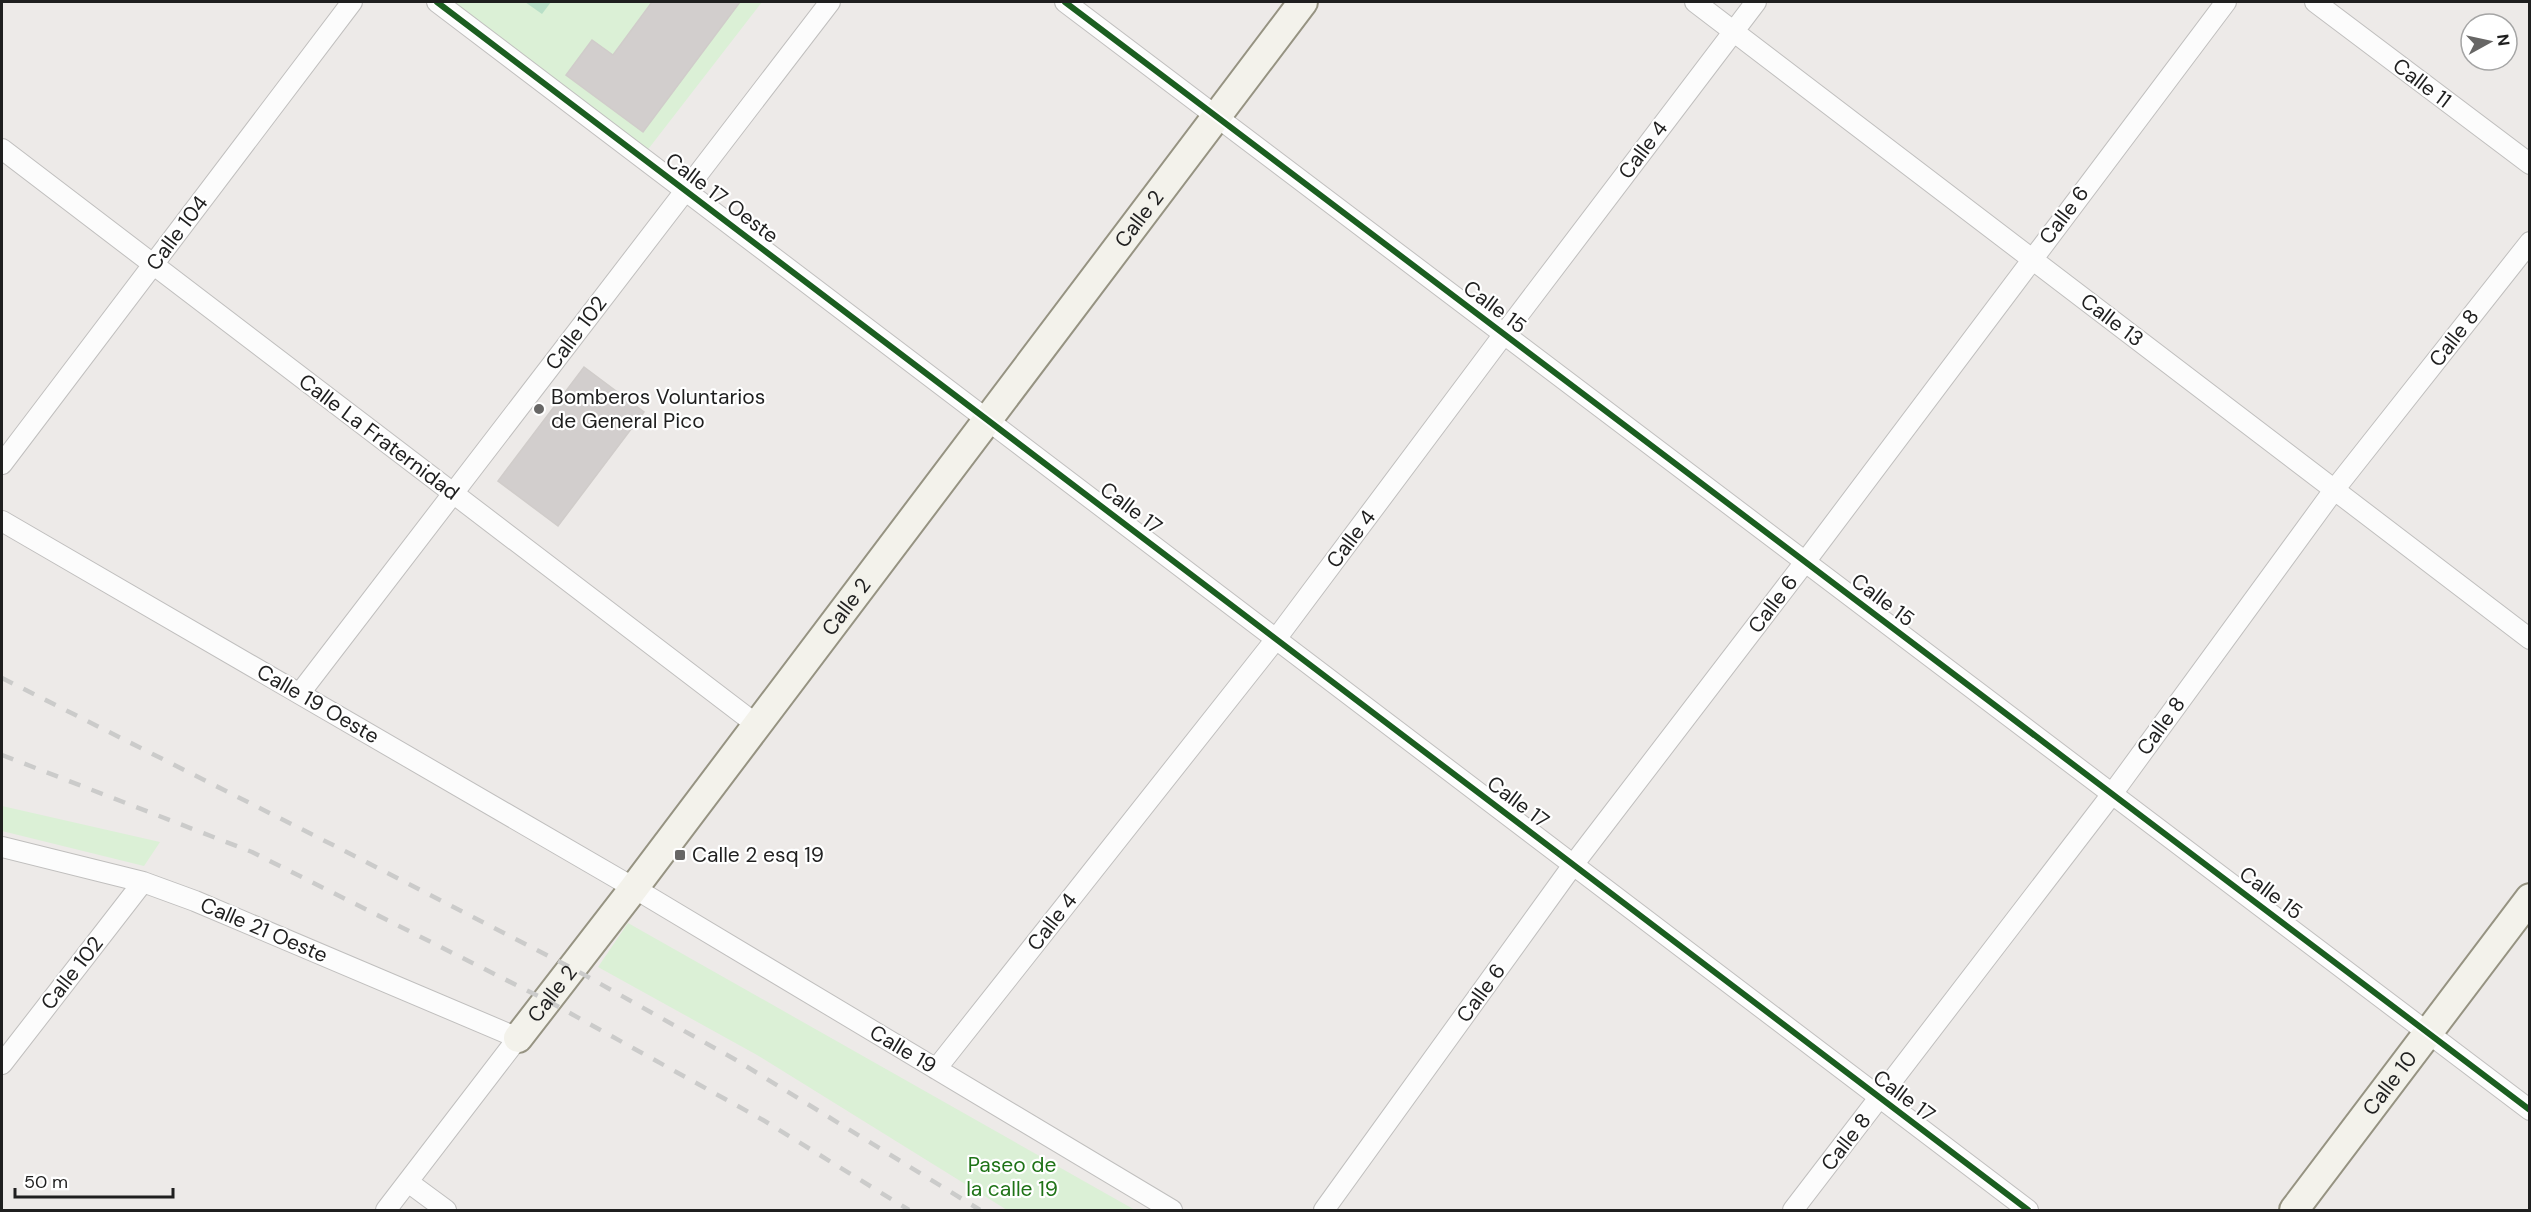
<svg xmlns="http://www.w3.org/2000/svg" width="2531" height="1212" font-family="'DM Sans',sans-serif">
<style>
.park{fill:#dbf0d6}
.pitch{fill:#b8dfc7}
.building{fill:#d2cecd;stroke:#d0ccca;stroke-width:1.5}
.lines{fill:none;stroke-linecap:round;stroke-linejoin:round}
.street-casing{stroke:#c0bfbe;stroke-width:22}
.secondary-casing{stroke:#969382;stroke-width:32}
.street{stroke:#fcfcfc;stroke-width:20}
.secondary{stroke:#f3f2eb;stroke-width:28}
.rail{stroke:#cbcbca;stroke-width:4.5;stroke-dasharray:12 12;stroke-linecap:butt}
.cycleway-casing{stroke:#fff;stroke-width:10}
.cycleway{stroke:#1b5e20;stroke-width:6}
.poi-dot{fill:#676665;stroke:#fff;stroke-width:2}
.labels{text-anchor:middle;dominant-baseline:central;stroke-width:4.5;stroke-linejoin:round;paint-order:stroke}
.street-label{font-size:21px;fill:#1f1f1f;stroke:#fff}
.poi-label{font-size:21px;fill:#1f1f1f;stroke:#fff;text-anchor:start}
.park-label{font-size:21px;fill:#1f7317;stroke:#fff}
</style>
<rect width="100%" height="100%" fill="#edeae8"/>
<!-- park -->
<path class="park" d="M451,2H762L646,152Z
M2,806L160,842L144,866L2,831Z
M628,923L1135,1210H1007L757,1055L598,967Z"/>
<!-- pitch -->
<path class="pitch" d="M525,2H551L542,14Z"/>
<!-- building -->
<path class="building" d="M652,2H740L643,132L566,75L592,40L613,55Z
M584,367L644,412L558,526L498,481Z"/>
<g class="lines">
<!-- street casing -->
<g class="street-casing">
<path id="street" d="M437,2L2028,1210
M1065,2L2530,1110
M1695,2L2530,639
M2315,2L2530,164
M2,149L757,725
M2,464L352,2
M2,521L634,888L1172,1210
M300,693L830,2
M2,847L143,882L195,901L518,1038L386,1210
M2,1064L143,882
M936,1069L1276,639L1504,334L1756,2
M408,1182L446,1210
M1324,1210L1573,865L1805,562L2226,2
M1793,1210L2112,794L2334,490L2530,242"/>
</g>
<!-- secondary casing -->
<g class="secondary-casing">
<g id="secondary">
<path id="s1" d="M518,1038L634,888L1303,2"/>
<path id="s2" d="M2294,1210L2530,898"/>
</g>
</g>
<!-- street -->
<use href="#street" class="street"/>
<!-- secondary -->
<use href="#secondary" class="secondary"/>
<!-- rail -->
<path class="rail" d="M2,678L329,843L572,968L736,1060L980,1210
M2,755L252,852L548,1001L763,1120L909,1210"/>
<!-- cycleway casing -->
<g class="cycleway-casing">
<path id="cycleway" d="M437,2L2028,1210
M1065,2L2530,1110"/>
</g>
<!-- cycleway -->
<use href="#cycleway" class="cycleway"/>
</g>
<!-- markers -->
<g class="poi-dot">
<circle cx="539" cy="409" r="6"/>
<rect x="674" y="849" width="12" height="12" rx="3"/>
</g>
<g class="labels">
<!-- street labels -->
<g class="street-label">
<text transform="translate(2422 83) rotate(37)">Calle 11</text>
<text transform="translate(1643 150) rotate(-53)">Calle 4</text>
<text transform="translate(722 198) rotate(37)">Calle 17 Oeste</text>
<text transform="translate(2064 215) rotate(-53)">Calle 6</text>
<text stroke="none"><textPath href="#s1" startOffset="1028">Calle 2</textPath></text>
<text transform="translate(177 233) rotate(-53)">Calle 104</text>
<text transform="translate(1495 307) rotate(37)">Calle 15</text>
<text transform="translate(2112 320) rotate(37)">Calle 13</text>
<text transform="translate(576 333) rotate(-53)">Calle 102</text>
<text transform="translate(2454 338) rotate(-52)">Calle 8</text>
<text transform="translate(379 437) rotate(37)">Calle La Fraternidad</text>
<text transform="translate(1131 508) rotate(37)">Calle 17</text>
<text transform="translate(1351 539) rotate(-53)">Calle 4</text>
<text transform="translate(1883 600) rotate(37)">Calle 15</text>
<text transform="translate(1773 604) rotate(-53)">Calle 6</text>
<text stroke="none"><textPath href="#s1" startOffset="542">Calle 2</textPath></text>
<text transform="translate(318 704) rotate(30)">Calle 19 Oeste</text>
<text transform="translate(2161 726) rotate(-54)">Calle 8</text>
<text transform="translate(1518 802) rotate(37)">Calle 17</text>
<text transform="translate(2271 893) rotate(37)">Calle 15</text>
<text transform="translate(1052 922) rotate(-52)">Calle 4</text>
<text transform="translate(264 930) rotate(23)">Calle 21 Oeste</text>
<text transform="translate(72 973) rotate(-52)">Calle 102</text>
<text transform="translate(1481 993) rotate(-54)">Calle 6</text>
<text stroke="none"><textPath href="#s1" startOffset="56">Calle 2</textPath></text>
<text transform="translate(903 1049) rotate(31)">Calle 19</text>
<text stroke="none"><textPath href="#s2" startOffset="159">Calle 10</textPath></text>
<text transform="translate(1904 1096) rotate(37)">Calle 17</text>
<text transform="translate(1846 1142) rotate(-52)">Calle 8</text>
</g>
<!-- poi labels -->
<g class="poi-label">
<text x="551" y="397">Bomberos Voluntarios<tspan x="551" dy="24">de General Pico</tspan></text>
<text x="692" y="855">Calle 2 esq 19</text>
</g>
<!-- park labels -->
<g class="park-label">
<text x="1012" y="1165">Paseo de<tspan x="1012" dy="24">la calle 19</tspan></text>
</g>
</g>
<!-- border -->
<rect width="2531" height="1212" fill="none" stroke="#1f1f1f" stroke-width="6"/>
<!-- north arrow -->
<g transform="translate(2489 42) rotate(82)"><circle r="28" fill="#ffffff" stroke="#a5a5a5" stroke-width="1.5"/>
<path d="M0-4.5L10 22L0 15L-10 22Z" fill="#676665"/>
<text y="-9" font-size="16" font-weight="bold" text-anchor="middle" fill="#1f1f1f">N</text>
</g>
<!-- scale -->
<path d="M15 1188v9h158v-9" fill="none" stroke="#1f1f1f" stroke-width="3"/>
<text x="24" y="1188" font-size="18" fill="#1f1f1f" stroke="#ffffff" stroke-width="4.5" paint-order="stroke">50 m</text>
</svg>
